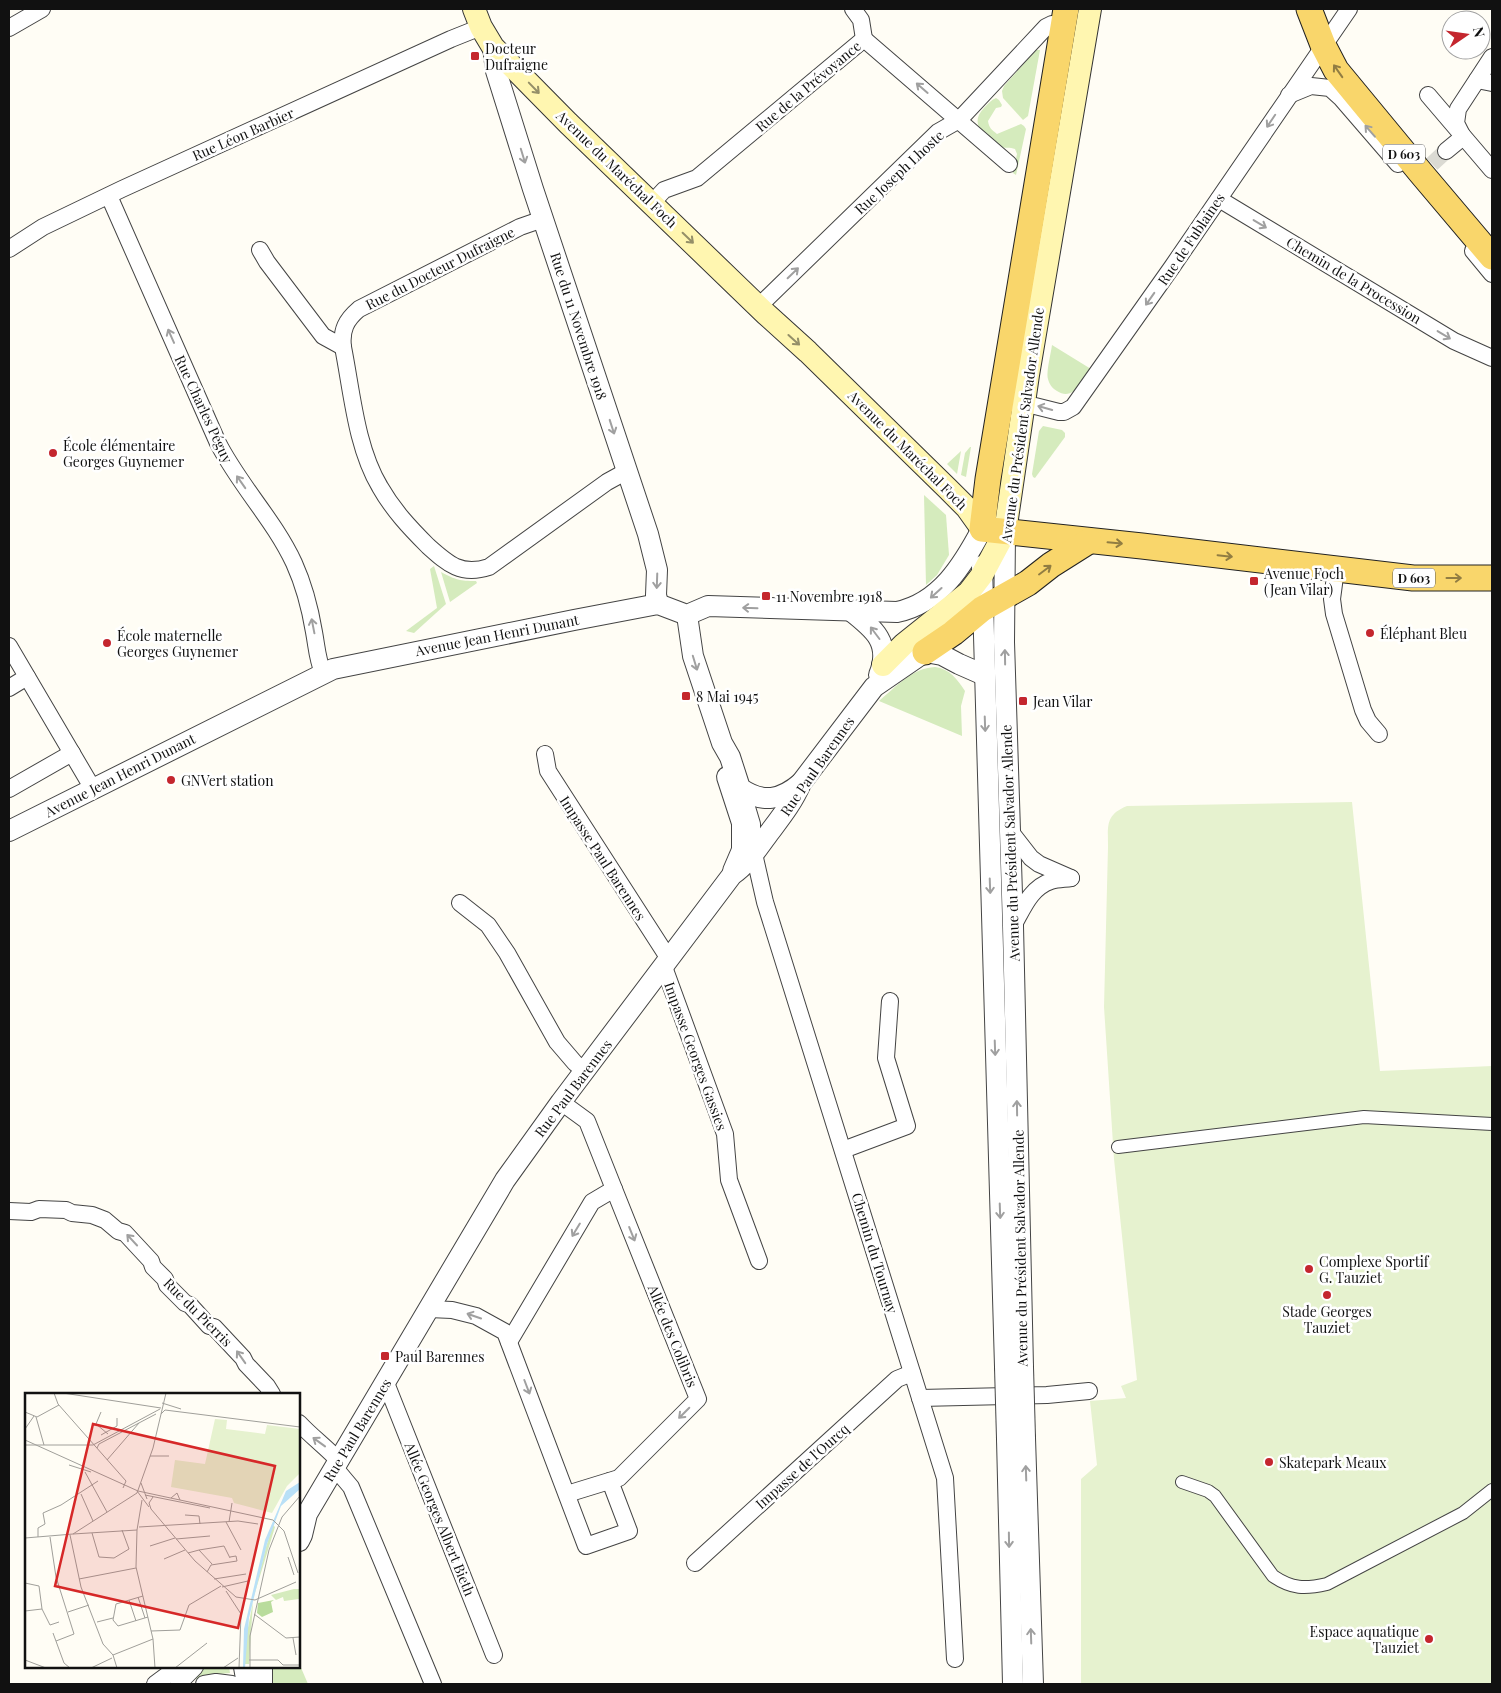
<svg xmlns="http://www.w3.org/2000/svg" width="1501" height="1693" font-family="'Playfair Display',serif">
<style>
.green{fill:#d5ebbd}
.pitch{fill:#e6f2cf}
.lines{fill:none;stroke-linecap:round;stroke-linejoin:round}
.minor-tunnel{stroke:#dbdad3;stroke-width:16;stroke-dasharray:16 8;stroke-linecap:butt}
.pedestrian-casing{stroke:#444;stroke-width:14}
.minor-casing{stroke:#444;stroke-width:18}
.tertiary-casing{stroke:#444;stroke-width:22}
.secondary-casing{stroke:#333;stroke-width:24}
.primary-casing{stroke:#222;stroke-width:27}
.pedestrian{stroke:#fff;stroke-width:12}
.minor{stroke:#fff;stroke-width:16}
.tertiary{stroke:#fff;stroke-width:20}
.secondary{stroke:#fff6b0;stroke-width:22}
.primary{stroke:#f9d66b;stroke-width:25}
.tertiary-bridge-casing{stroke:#444;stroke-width:22;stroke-linecap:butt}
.tertiary-bridge{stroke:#fff;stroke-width:20}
.oneway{stroke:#917d42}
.oneway2{stroke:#948f68}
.oneway3{stroke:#a0a0a0}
.poi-dot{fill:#c4262e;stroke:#fff;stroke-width:2}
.labels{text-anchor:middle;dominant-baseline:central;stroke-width:5;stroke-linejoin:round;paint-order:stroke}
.shield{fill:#fff;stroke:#585858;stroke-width:1}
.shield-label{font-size:12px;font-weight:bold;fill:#111}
.poi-label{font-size:14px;fill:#111;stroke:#fff;text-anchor:start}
.street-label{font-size:14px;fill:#111;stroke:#fff}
.inset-road{fill:none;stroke:#a09f9a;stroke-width:1}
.view{fill:#d62828;fill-opacity:0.15;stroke:#d62828;stroke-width:2.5}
.inset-edge{fill:none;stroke:#111;stroke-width:2.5}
</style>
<rect width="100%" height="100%" fill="#fffdf5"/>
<g class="green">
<polygon points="1036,50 1040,50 1028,116 1023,120 1003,98 1002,91 1004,86"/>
<path d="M996,98L999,100L1002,105L1001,107L996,108L988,121C989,128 992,130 997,134L1021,124L1024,126L1026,129L1016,175L1013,173L1017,154L1015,149C1010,147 1005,149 1000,146C985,138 968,124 984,108C988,104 991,100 996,98Z"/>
<path d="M1052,345L1091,369C1084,380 1073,402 1057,391C1053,389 1049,384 1048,379C1046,372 1051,353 1052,345Z"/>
<polygon points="1043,426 1062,430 1065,433 1065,437 1035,478 1033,477 1032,474 1039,431"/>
<polygon points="970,447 971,447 966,477 961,475 965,453"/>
<polygon points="961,451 957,474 947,464"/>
<polygon points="924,495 946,515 949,555 937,575 926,585"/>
<polygon points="434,566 446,604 414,633 406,631 437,608 430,569"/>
<path d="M441,572C456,580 460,581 476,581L477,583L450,602Z"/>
<path d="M935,667C950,669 957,679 965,691L961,706L962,736L879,701C896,687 912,668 935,667Z"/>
<polygon points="299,1663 308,1684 273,1684 272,1667 299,1667"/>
<polygon points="206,1667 229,1667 230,1673 211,1675 191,1680"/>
</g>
<path class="pitch" d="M1352,802L1380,1071L1492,1066V1684H1081V1479L1097,1465L1090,1401L1126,1398L1121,1386L1137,1380L1114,1159L1104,1007L1108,847C1108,826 1105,815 1127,806Z"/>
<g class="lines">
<polyline class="minor-tunnel" points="1432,164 1446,151"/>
<g class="pedestrian-casing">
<g id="pedestrian">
<polyline points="1118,1147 1364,1117 1492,1124"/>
<path d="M1182,1482L1208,1491L1215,1496L1273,1576C1292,1589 1305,1589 1327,1584L1463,1513L1492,1490"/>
</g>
</g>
<g class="minor-casing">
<g id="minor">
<polyline points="853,9 861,20 864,39"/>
<polyline points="9,28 42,9"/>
<polyline points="864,39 1009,164"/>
<polyline points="1477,80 1492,83"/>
<polyline points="1289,95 1311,86 1330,88 1341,98 1398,164"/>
<polyline points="1428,95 1492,170"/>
<polyline points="1446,151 1463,137 1456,123 1458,109 1492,57"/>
<path d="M109,196L218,443C240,486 274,520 294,563C304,585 310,608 314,632C317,648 317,658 323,673"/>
<polyline points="1219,199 1454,341 1492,358"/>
<polyline points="652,203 664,190 697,178 864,39"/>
<path d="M543,219L520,227L359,309C346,320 341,330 343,347C352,392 356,447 380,487C393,510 410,528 428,546C448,564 461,576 489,567L607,482L627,471"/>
<polyline points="9,249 43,227 122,189 451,39 481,27"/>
<polyline points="260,250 267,262 323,336 343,347"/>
<polyline points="1473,251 1492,274"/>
<polyline points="758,307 938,132 959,120 1046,27 1052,24 1062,27"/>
<polyline points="1015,401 1059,412 1064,412 1073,407 1172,267 1349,9"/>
<polyline points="1336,569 1332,599 1334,614 1363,710 1368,721 1379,734"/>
<polyline points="9,646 93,789"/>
<polyline points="9,688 27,677"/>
<polyline points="545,754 548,771 669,959"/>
<polyline points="9,789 72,753"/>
<polyline points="746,804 752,824 752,845 765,902 945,1478 955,1659"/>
<polyline points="1010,831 1031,858 1039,864 1071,878"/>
<polyline points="460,903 488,925 507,953 557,1042 575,1063 585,1071"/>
<path d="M1013,926C1023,909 1030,888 1051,881C1057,879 1065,879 1071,878"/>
<polyline points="664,967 725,1134 729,1180 759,1261"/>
<polyline points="843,1150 907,1126 886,1058 890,1001"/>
<polyline points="9,1211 31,1212 39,1209 66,1210 72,1213 92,1215 105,1220 118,1231 125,1233 151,1261 153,1267 165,1279 167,1285 185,1303 190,1305 209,1326 214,1327 243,1358 246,1364 267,1386 272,1394"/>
<polyline points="429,1309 452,1310 476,1316 505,1332 586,1546 629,1531 610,1481"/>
<polyline points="509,1342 592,1202 614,1189 587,1121 561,1102"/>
<polyline points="386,1383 494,1655"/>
<polyline points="920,1398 1047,1395 1089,1391"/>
<path d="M299,1423C312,1437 326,1447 339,1461"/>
<polyline points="335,1468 351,1487 433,1684"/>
<polyline points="567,1494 619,1478 698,1399 614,1189"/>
<polyline points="695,1563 897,1379 912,1373"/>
<polyline points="155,1684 178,1667"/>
<polyline points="178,1684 195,1667"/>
<polyline points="204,1684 216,1682 232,1684"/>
</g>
</g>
<g class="tertiary-casing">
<g id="tertiary">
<polyline points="493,47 496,71 533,189 648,534 657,570 656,595 658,604"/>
<polyline points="1005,532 1004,642 1013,926 1023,1367"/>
<polyline points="982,566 1005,1367"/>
<path d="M851,611C874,629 892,643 879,675"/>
<path d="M687,615L693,656L722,743L730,757L740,788C763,804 781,800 801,783"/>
<polyline points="727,777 742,823 742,850 733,871"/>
<path d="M9,831L333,669L574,620L658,604L687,615L708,606L897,612C940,603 963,565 982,529"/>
<polyline points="1025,1438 1033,1684"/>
<polyline points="1007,1439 1013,1684"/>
<path d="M299,1541L302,1535L307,1514L505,1180L561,1102L732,875C748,864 757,849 769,833C781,817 793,802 801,783L874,687L925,652L942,655L959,664L984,675"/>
<polyline points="244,1667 247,1684"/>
<polyline points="262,1684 262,1667"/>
</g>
</g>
<g class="secondary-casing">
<g id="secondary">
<polyline points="474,9 481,27 493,47 568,123 766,314 808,352 948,489 967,508 982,529"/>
<polyline points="883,665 904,644 969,592 982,575 1005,532 1028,375 1090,9"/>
</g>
</g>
<g class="primary-casing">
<g id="primary">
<polyline points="1066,9 988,479 982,529 1142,546 1413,578 1492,578"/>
<polyline points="1309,9 1323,45 1336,70 1421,173 1492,257"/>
<polyline points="925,652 953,633 982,609 1028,583 1051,565 1089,541"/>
</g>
</g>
<use href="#pedestrian" class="pedestrian"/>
<use href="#minor" class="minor"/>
<use href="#tertiary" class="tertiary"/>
<use href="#secondary" class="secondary"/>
<use href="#primary" class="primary"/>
<g class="tertiary-bridge-casing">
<g id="tertiary-bridge">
<polyline points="1005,1367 1007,1439"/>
<polyline points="1023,1367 1025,1438"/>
</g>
</g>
<use href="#tertiary-bridge" class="tertiary-bridge"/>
</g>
<defs><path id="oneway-shaft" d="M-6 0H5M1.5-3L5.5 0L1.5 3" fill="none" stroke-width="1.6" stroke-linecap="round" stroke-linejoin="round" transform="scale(1.25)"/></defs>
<g class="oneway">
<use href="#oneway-shaft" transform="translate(1338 71) rotate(-125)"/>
<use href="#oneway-shaft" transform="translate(1115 543) rotate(5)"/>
<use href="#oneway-shaft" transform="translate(1225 556) rotate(6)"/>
<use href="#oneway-shaft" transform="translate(1045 570) rotate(-37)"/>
<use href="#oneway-shaft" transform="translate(1454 578)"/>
</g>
<g class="oneway2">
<use href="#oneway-shaft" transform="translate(534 88) rotate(46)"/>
<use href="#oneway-shaft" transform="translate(688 238) rotate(44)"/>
<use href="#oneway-shaft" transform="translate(794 340) rotate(42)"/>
</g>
<g class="oneway3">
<use href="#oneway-shaft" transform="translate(922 88) rotate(-139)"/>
<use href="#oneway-shaft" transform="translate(1271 121) rotate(124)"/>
<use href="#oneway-shaft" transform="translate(1370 131) rotate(-131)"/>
<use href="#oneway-shaft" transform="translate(523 156) rotate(73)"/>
<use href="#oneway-shaft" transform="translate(1260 224) rotate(31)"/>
<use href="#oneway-shaft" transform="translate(793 273) rotate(-44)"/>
<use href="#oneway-shaft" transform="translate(1150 299) rotate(125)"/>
<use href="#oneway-shaft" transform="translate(1444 335) rotate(31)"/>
<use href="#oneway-shaft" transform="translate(171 336) rotate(-114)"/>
<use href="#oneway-shaft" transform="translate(1045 408) rotate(-164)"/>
<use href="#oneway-shaft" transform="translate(612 427) rotate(72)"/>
<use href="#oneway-shaft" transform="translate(241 482) rotate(-125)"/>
<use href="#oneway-shaft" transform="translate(657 581) rotate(92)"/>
<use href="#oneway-shaft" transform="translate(936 593) rotate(138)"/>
<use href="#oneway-shaft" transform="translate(750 608) rotate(-178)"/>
<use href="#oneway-shaft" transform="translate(313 626) rotate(-101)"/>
<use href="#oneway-shaft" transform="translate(875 633) rotate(-127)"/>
<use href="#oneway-shaft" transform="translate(1005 657) rotate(-91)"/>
<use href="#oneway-shaft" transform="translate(695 663) rotate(73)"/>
<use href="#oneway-shaft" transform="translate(985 724) rotate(88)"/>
<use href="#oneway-shaft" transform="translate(990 886) rotate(88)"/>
<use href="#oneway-shaft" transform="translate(995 1048) rotate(88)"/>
<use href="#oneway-shaft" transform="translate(1017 1108) rotate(-91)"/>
<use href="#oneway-shaft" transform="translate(1000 1211) rotate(88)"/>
<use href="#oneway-shaft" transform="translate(576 1230) rotate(121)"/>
<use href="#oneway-shaft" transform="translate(632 1234) rotate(68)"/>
<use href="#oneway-shaft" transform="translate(132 1240) rotate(-133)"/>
<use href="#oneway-shaft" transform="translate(474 1316) rotate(-161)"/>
<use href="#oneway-shaft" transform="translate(241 1357) rotate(-125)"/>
<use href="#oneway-shaft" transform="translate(527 1387) rotate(69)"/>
<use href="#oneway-shaft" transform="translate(684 1413) rotate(135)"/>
<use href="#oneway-shaft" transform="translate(319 1442) rotate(-144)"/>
<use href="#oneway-shaft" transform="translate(1026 1473) rotate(-92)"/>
<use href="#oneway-shaft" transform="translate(1009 1540) rotate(89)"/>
<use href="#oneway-shaft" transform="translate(1031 1636) rotate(-92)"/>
</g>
<g class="poi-dot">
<rect x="470" y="51" width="10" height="10" rx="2.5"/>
<circle cx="53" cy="453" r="5"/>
<rect x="1249" y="576" width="10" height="10" rx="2.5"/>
<rect x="761" y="591" width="10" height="10" rx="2.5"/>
<circle cx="1370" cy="633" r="5"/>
<circle cx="107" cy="643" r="5"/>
<rect x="681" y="691" width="10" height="10" rx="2.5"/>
<rect x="1018" y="696" width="10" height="10" rx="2.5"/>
<circle cx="171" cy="780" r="5"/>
<circle cx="1309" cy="1269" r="5"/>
<circle cx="1327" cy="1295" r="5"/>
<rect x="380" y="1351" width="10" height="10" rx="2.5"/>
<circle cx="1269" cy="1462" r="5"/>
<circle cx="1429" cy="1639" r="5"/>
</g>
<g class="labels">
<g class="shield">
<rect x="1383" y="144.5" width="42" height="19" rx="4"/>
<rect x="1393" y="568.5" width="42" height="19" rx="4"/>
</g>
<g class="shield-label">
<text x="1404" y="154">D 603</text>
<text x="1414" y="578">D 603</text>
</g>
<g class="poi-label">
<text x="485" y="48">Docteur<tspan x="485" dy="16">Dufraigne</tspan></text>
<text x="63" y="445">École élémentaire<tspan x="63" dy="16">Georges Guynemer</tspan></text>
<text x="1264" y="573">Avenue Foch<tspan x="1264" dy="16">(Jean Vilar)</tspan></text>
<text x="776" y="596">11 Novembre 1918</text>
<text x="1380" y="633">Éléphant Bleu</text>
<text x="117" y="635">École maternelle<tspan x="117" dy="16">Georges Guynemer</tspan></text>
<text x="696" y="696">8 Mai 1945</text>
<text x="1033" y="701">Jean Vilar</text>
<text x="181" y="780">GNVert station</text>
<text x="1319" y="1261">Complexe Sportif<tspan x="1319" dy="16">G. Tauziet</tspan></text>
<text x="1327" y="1311" text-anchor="middle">Stade Georges<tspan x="1327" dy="16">Tauziet</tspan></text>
<text x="395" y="1356">Paul Barennes</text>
<text x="1279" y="1462">Skatepark Meaux</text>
<text x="1419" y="1631" text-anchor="end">Espace aquatique<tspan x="1419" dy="16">Tauziet</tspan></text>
</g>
<g class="street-label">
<text transform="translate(808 86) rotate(-40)">Rue de la Prévoyance</text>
<text transform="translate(243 134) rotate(-24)">Rue Léon Barbier</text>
<text transform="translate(617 169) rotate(44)">Avenue du Maréchal Foch</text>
<text transform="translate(899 172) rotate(-43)">Rue Joseph Lhoste</text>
<text transform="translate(1191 239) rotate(-56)">Rue de Fublaines</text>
<text transform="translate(440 268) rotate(-27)">Rue du Docteur Dufraigne</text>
<text transform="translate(1354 280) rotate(31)">Chemin de la Procession</text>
<text transform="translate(579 326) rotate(72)">Rue du 11 Novembre 1918</text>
<text transform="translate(204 409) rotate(65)">Rue Charles Péguy</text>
<text transform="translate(1022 425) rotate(-82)">Avenue du Président Salvador Allende</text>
<text transform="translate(908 450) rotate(45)">Avenue du Maréchal Foch</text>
<text transform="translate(497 635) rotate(-11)">Avenue Jean Henri Dunant</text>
<text transform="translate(817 766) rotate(-55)">Rue Paul Barennes</text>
<text transform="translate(120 775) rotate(-27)">Avenue Jean Henri Dunant</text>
<text transform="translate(1010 843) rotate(-92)">Avenue du Président Salvador Allende</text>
<text transform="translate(603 858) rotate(57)">Impasse Paul Barennes</text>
<text transform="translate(696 1056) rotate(70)">Impasse Georges Gassies</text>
<text transform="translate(573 1088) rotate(-53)">Rue Paul Barennes</text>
<text transform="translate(1020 1248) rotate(-91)">Avenue du Président Salvador Allende</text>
<text transform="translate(875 1253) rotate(73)">Chemin du Tournay</text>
<text transform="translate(198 1312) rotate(45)">Rue du Pierris</text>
<text transform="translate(673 1336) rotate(68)">Allée des Colibris</text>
<text transform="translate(357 1430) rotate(-59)">Rue Paul Barennes</text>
<text transform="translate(802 1466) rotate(-42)">Impasse de l'Ourcq</text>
<text transform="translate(440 1519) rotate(68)">Allée Georges Albert Bieth</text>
</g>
</g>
<g transform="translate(25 1393)">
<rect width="275" height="275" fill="#fffdf5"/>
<path d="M248,132L250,134L228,206L241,154ZM269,196H275V209L274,206L259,208L258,204L251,207L246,202ZM228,209L224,271H220V250Z" fill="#d5ebbd"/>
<path d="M249,207L246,209L248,219L237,224L232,220L233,210Z" fill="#b9dc9c"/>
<path d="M190,26L202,27L201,36L240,41L242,32L275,36V80L262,93L247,120L209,110L207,105L146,94L150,67L180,71Z" fill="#e6f2cf"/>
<path d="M275,89V96L256,113L242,151L224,225L220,275H218L219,236L240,147L261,98Z" fill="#b9e0f7"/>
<path class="inset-road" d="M29,0L33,11L101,88L98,95M38,0L136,15M137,10L156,16M0,19L12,24L34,12M76,19L71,31L83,41M136,21L140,17L275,34M11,24L19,52M0,36L9,23M76,42L92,33V25M0,47L113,98M0,52H68L135,16M72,55L74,51L131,21M125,63H144M82,67L114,30M44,72L66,79M60,79L82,119M116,90L122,106M112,98L124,114M113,98L248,127L259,138L273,180M56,101L68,128M120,102L185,115M128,104L124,110L126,116L170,168L211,204L230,207L271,189M146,105L152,100L155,107M117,107L112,137L111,174L128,246L130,275M160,122L174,123L175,131M201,129L216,157M204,129L207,110M114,134L213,128L233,131M67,140L74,164L89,165L104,156L97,137M48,141L112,137M45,142L56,194L78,251L88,262L92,275M13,144V135L20,131L18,120L36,112L73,88M25,144L31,184L49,241L31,248M0,145L48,141L112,100L128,55L141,0M151,146L185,143M125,153L150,145M174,157L199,153L205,165M163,160L174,157L187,171M263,164L269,182M139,166L160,157M182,179L186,172L212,168L211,163L205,164M54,186L111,175M189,186L221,181M0,190L14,193L17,216L25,232L34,229M197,194L223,188M201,198L216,221L214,275M118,203L91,211L88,227L93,233L123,224M113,204L120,225M104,207L111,228M0,218L17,216M43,219L64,212M229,221L261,245L275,244M72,229L88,225M126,238L155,237L164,212L196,193M28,240L39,270L45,275M268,245L271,262M88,262L128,246M0,267L21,275M224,267H253L258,272H275M66,275L87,265M150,275L182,250M198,275L213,265M225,275V243L244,157L257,124L275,103"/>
<path class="view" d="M68,31L250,73L213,235L30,193Z"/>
<rect width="275" height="275" class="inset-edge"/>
</g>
<rect width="1501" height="1693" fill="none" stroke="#111111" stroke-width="20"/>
<g transform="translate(1466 35) rotate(77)"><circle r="24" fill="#ffffff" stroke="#a0a0a0"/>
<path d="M0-4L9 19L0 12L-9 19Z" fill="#c4262e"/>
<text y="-8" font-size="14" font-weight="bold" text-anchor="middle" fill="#111111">N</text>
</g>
</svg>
